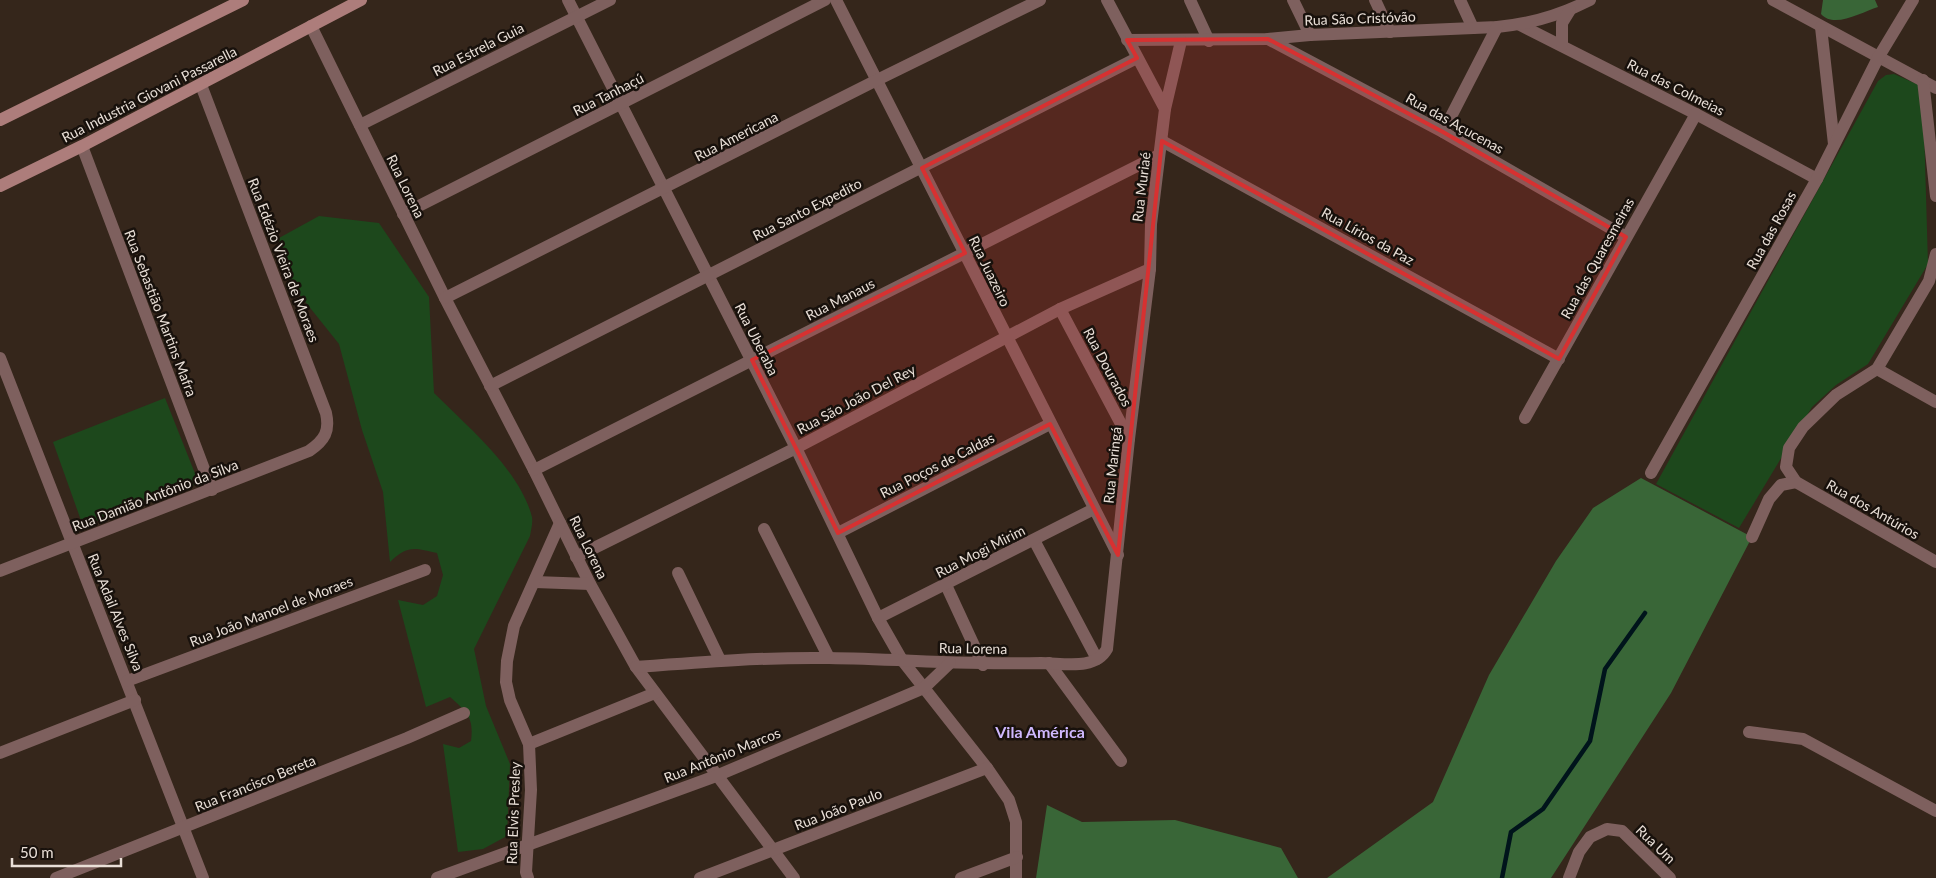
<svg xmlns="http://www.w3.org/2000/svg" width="1936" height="878" font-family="Lato,sans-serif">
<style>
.green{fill:#1d481c}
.forest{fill:#396637}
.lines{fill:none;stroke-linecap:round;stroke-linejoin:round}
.stream{stroke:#00141b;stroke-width:4.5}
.street{stroke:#7e605e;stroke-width:12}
.secondary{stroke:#ad7d7b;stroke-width:12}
.marked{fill:#d73131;fill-opacity:0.2;stroke:#d73131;stroke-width:4;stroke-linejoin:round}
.labels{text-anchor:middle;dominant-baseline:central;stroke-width:5;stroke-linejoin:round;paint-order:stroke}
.street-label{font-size:14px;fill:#e9dfd7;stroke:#18110c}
.quarter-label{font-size:16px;font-weight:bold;fill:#cfb8fe;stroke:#18110c}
</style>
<rect width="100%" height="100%" fill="#35261b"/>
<g class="green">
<polygon points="1894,74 1919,85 1923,93 1928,264 1868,364 1836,385 1812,407 1739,528 1656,484 1878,81 1886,75"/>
<path d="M319,216L379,223L429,297L434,393C468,427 520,470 532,517C533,523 531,530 530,536L474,649L486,706L510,764L507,836L483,849L458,852L443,744L459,748L471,741C474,717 467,712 450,697L426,707L398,600L423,605L437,596L443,575L437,553C414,548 408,545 390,562L383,492L362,430L339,344L291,284L282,262L279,238Z"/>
<polygon points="165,398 196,476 195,484 191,488 83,526 53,442"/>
</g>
<g class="forest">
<path d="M1823,0H1875L1878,7C1862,12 1834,29 1821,14Z"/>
<polygon points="1641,478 1752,537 1671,693 1551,878 1327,878 1433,802 1489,675 1556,561 1593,508"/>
<polygon points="1047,805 1082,822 1175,820 1281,848 1298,878 1036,878"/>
</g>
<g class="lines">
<polyline class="stream" points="1502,878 1511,832 1543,809 1590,741 1605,669 1645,613"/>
<g class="street">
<polyline points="568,0 796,448 878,618 902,660 987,768 1009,800 1016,822 1016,878"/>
<polyline points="836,0 1118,555"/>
<polyline points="1190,0 1209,41"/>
<polyline points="1293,0 1310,35"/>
<polyline points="1375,0 1390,32"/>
<polyline points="1460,0 1473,28"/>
<polyline points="1773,0 1936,88"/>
<polyline points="1520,25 1696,114 1817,179"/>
<polyline points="311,26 445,298 534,470 590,584 636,667 794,878"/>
<polyline points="1821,27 1834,144"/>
<polyline points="1268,39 1443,132 1626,237"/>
<path d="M1127,40L1268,39L1310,35L1497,27C1530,24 1561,15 1590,0"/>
<polyline points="1562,45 1562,23 1570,10"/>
<polyline points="1923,80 1936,196"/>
<polyline points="1165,109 1181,41"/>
<polyline points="360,125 610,0"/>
<polyline points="1443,132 1497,27"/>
<polyline points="1162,141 1559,359"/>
<polyline points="82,146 212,490"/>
<polyline points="403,214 825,0"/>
<polyline points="1936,254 1929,281 1877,369 1836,395 1803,427 1789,448 1786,467 1796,482 1936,562"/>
<polyline points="445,298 877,80 1040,0"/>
<polyline points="1060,309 1129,439"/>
<polyline points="0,358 203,878"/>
<polyline points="1877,369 1936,402"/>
<polyline points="490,386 1137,58"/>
<polyline points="1525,418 1696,114"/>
<polyline points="534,470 1159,155"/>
<polyline points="1651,473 1817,179 1878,58 1913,0"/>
<polyline points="764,529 829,658"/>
<polyline points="838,533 1050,424"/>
<polyline points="1752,537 1769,499 1781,485 1796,482"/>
<polyline points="1034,540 1097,659"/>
<polyline points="576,557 796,448 1060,309 1150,269"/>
<path d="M0,571L309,451C325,440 330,431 326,413L201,85"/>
<polyline points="678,573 720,660"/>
<polyline points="535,582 590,584"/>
<polyline points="946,585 983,665"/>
<polyline points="878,618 1094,509"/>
<polyline points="1049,663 1121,761"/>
<path d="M636,667C701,662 765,657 829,658C900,659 970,665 1041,663C1063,663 1095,671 1107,649L1129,439L1150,269L1151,224L1165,109L1107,0"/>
<polyline points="127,681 425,570"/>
<polyline points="1749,732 1803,739 1936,811"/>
<polyline points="529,744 655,693"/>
<polyline points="0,753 135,700"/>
<polyline points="56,878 407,738 464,713"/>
<polyline points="437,878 716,776 924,688 950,663"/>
<polyline points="528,878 526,872 531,790 529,744 510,700 506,682 507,661 514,626 560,523"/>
<polyline points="700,878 987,768"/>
<polyline points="961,878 1017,857"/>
<polyline points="1569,878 1579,852 1590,837 1607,829 1622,831 1670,878"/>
</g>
<g class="secondary">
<polyline points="0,120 243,0"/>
<polyline points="0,186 82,146 361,0"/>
</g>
</g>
<path class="marked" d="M1268,39L1443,132L1626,237L1559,359L1162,141L1118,555L1050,424L838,533L752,360L965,253L922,168L1137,58L1127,40Z"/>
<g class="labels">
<g class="street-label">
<text transform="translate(1360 18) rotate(-2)">Rua São Cristóvão</text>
<text transform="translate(478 49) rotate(-27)">Rua Estrela Guia</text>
<text transform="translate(1676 87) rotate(27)">Rua das Colmeias</text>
<text transform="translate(149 94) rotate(-27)">Rua Industria Giovani Passarella</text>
<text transform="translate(608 94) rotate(-27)">Rua Tanhaçú</text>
<text transform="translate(1455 123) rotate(29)">Rua das Açucenas</text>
<text transform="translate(736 136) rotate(-27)">Rua Americana</text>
<text transform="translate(406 186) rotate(64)">Rua Lorena</text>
<text transform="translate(1141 187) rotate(-83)">Rua Muriaé</text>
<text transform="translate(807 209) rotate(-27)">Rua Santo Expedito</text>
<text transform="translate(1771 230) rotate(-61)">Rua das Rosas</text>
<text transform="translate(1368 236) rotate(29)">Rua Lírios da Paz</text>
<text transform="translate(1597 258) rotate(-61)">Rua das Quaresmeiras</text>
<text transform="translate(284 260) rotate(69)">Rua Edézio Vieira de Moraes</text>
<text transform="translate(990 271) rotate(64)">Rua Juazeiro</text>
<text transform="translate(840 299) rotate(-27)">Rua Manaus</text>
<text transform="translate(161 313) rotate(69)">Rua Sebastião Martins Mafra</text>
<text transform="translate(757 339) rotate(63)">Rua Uberaba</text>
<text transform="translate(1108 367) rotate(62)">Rua Dourados</text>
<text transform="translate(856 399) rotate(-28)">Rua São João Del Rey</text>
<text transform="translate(937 465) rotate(-27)">Rua Poços de Caldas</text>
<text transform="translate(1112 465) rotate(-84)">Rua Maringá</text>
<text transform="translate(155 495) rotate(-21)">Rua Damião Antônio da Silva</text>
<text transform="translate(1873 509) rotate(30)">Rua dos Antúrios</text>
<text transform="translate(589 547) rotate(64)">Rua Lorena</text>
<text transform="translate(980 551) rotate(-27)">Rua Mogi Mirim</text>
<text transform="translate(271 611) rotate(-21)">Rua João Manoel de Moraes</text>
<text transform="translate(116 612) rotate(68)">Rua Adail Alves Silva</text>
<text transform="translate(973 648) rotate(1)">Rua Lorena</text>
<text transform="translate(722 755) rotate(-22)">Rua Antônio Marcos</text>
<text transform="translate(255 783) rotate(-22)">Rua Francisco Bereta</text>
<text transform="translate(838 809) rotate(-21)">Rua João Paulo</text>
<text transform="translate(513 813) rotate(-88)">Rua Elvis Presley</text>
<text transform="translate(1656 844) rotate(44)">Rua Um</text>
</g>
<g class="quarter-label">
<text x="1040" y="731">Vila América</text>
</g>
</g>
<path d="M12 858v8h109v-8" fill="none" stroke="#e9dfd7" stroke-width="2.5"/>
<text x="20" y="858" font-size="15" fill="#e9dfd7" stroke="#18110c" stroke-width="4" paint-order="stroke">50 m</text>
</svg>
